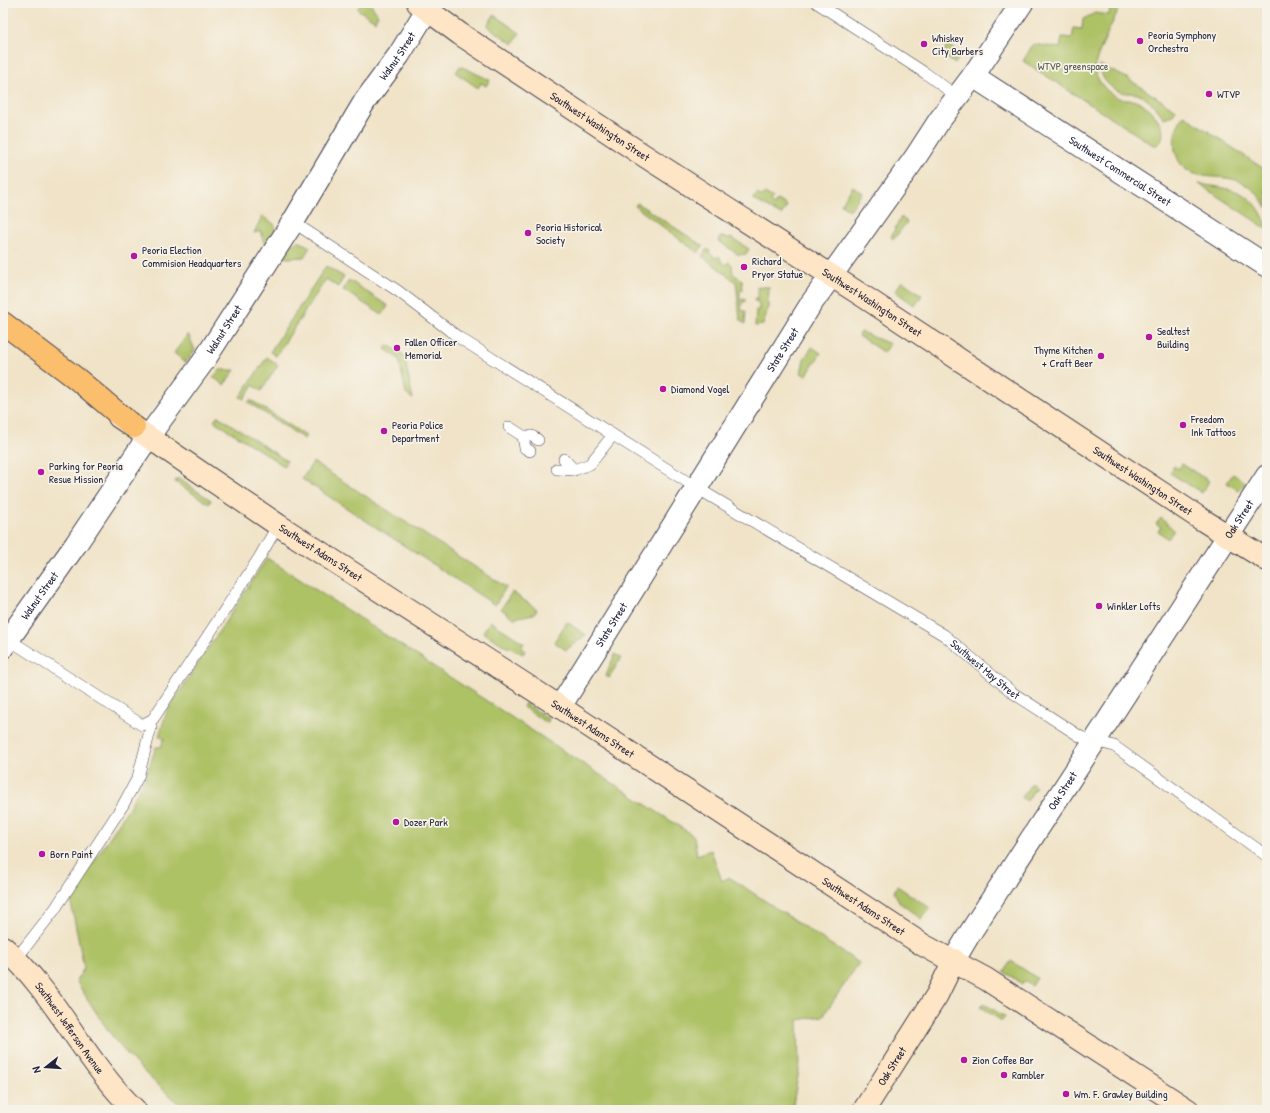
<svg xmlns="http://www.w3.org/2000/svg" width="1270" height="1113" font-family="'Patrick Hand',sans-serif">
<style>
.green{fill:#adc165;stroke:#687250}
.lines{fill:none;stroke-linecap:round;stroke-linejoin:round}
.lane-casing{stroke:#413f50;stroke-width:12}
.street-casing{stroke:#413f50;stroke-width:24}
.secondary-casing{stroke:#413f50;stroke-width:24}
.primary-casing{stroke:#413f50;stroke-width:24}
.lane{stroke:#fff;stroke-width:11}
.street{stroke:#fff;stroke-width:22}
.secondary{stroke:#fde5c5;stroke-width:22}
.primary{stroke:#fabe6d;stroke-width:22}
.poi-dot{fill:#b5179e;stroke:#f7f3e8;stroke-width:1.5}
.labels{text-anchor:middle;dominant-baseline:central;stroke-width:3.5;stroke-linejoin:round;paint-order:stroke}
.poi-label{font-size:11px;fill:#22223b;stroke:#f7f3e8;text-anchor:start}
.street-label{font-size:11px;fill:#22223b;stroke:#f7f3e8}
.park-label{font-size:11px;fill:#4c5248;stroke:#f7f3e8}
</style>
<rect width="100%" height="100%" fill="#f7f3e8"/>
<filter id="ink" filterUnits="userSpaceOnUse"><feTurbulence type="fractalNoise" baseFrequency=".025" numOctaves="2"/><feDisplacementMap in="SourceGraphic" scale="8" xChannelSelector="R" yChannelSelector="G"/><feConvolveMatrix kernelMatrix="1 2 1 2 8 2 1 2 1" color-interpolation-filters="sRGB"/></filter>
<filter id="wash" filterUnits="userSpaceOnUse"><feTurbulence type="fractalNoise" baseFrequency=".012" numOctaves="4" result="noise"/><feDisplacementMap in="SourceGraphic" scale="16" xChannelSelector="R" yChannelSelector="G"/><feGaussianBlur stdDeviation="0.9" result="paint"/><feColorMatrix in="noise" values="0 0 0 0 0 0 0 0 0 0 0 0 0 0 0 0 0 1.4 0 .05"/><feComposite in="paint" operator="in"/></filter>
<g filter="url(#wash)">
<rect width="100%" height="100%" fill="#f0e3c7"/>
<g class="green">
<polygon points="362,3 370,3 378,15 375,21 357,9"/>
<path d="M1110,8L1118,10C1113,23 1094,58 1095,70C1097,82 1109,95 1121,99C1127,101 1136,99 1142,103C1153,111 1173,133 1157,145H1153L1023,61L1033,44L1060,48L1062,37L1072,38L1074,28L1082,29L1083,19L1095,13L1109,15Z"/>
<polygon points="494,15 520,33 513,44 487,26"/>
<polygon points="948,45 961,54 955,64 942,54"/>
<path d="M1100,65L1127,78L1176,110L1173,115L1164,118C1157,109 1150,100 1140,95C1134,92 1127,94 1121,92C1109,88 1100,78 1100,65Z"/>
<polygon points="460,66 490,80 486,86 481,83 478,88 456,73"/>
<path d="M1184,115L1267,171V208C1261,198 1253,187 1241,182C1218,171 1183,187 1175,150C1173,137 1176,126 1184,115Z"/>
<path d="M1199,184C1223,188 1247,188 1260,211C1263,216 1267,223 1267,229Z"/>
<polygon points="853,186 862,193 850,210 841,204"/>
<polygon points="765,193 773,198 770,202 774,205 777,200 787,206 781,215 753,200 757,194 762,197"/>
<polygon points="637,203 703,246 698,253 635,206"/>
<polygon points="262,216 274,224 276,229 267,244 264,243 261,231 254,233"/>
<polygon points="901,217 907,222 894,239 891,237"/>
<polygon points="720,237 732,238 749,249 746,254 739,255 718,241"/>
<polygon points="299,241 310,247 304,257 287,258 284,257 283,254 290,245"/>
<polygon points="707,249 710,251 709,253 716,258 718,256 721,258 720,260 726,265 728,262 732,265 733,274 742,280 743,290 740,290 740,300 745,299 745,302 741,303 742,311 746,311 745,324 740,320 736,282 702,256"/>
<polygon points="326,266 344,277 338,287 326,279 276,356 270,352"/>
<polygon points="349,280 388,306 382,315 343,290"/>
<polygon points="902,281 922,295 915,306 895,291"/>
<polygon points="757,287 769,287 768,308 763,325 755,326 756,310 759,310 758,301 755,302 755,298 758,297"/>
<polygon points="861,332 890,344 884,353 859,336"/>
<polygon points="188,334 195,350 186,363 174,353"/>
<polygon points="388,345 404,355 413,399 406,394 399,359 385,349"/>
<polygon points="812,347 821,353 806,376 801,373 804,359"/>
<polygon points="267,357 278,365 261,391 253,385 244,399 240,397"/>
<polygon points="220,370 235,370 224,385 213,377"/>
<polygon points="250,400 254,402 306,436 304,439 248,402"/>
<polygon points="218,416 287,461 284,466 214,421"/>
<polygon points="313,462 506,587 495,605 302,479"/>
<polygon points="1182,464 1209,481 1202,493 1170,473 1174,466 1178,469"/>
<polygon points="1233,474 1245,482 1245,485 1239,491 1227,483"/>
<polygon points="177,478 211,500 209,504 175,482"/>
<polygon points="1161,518 1174,530 1168,539 1158,531 1161,527 1156,524"/>
<path d="M267,558L694,836L697,855L711,850L722,881L729,877L859,963L823,1016L798,1020L799,1070L792,1110H187C161,1089 136,1066 115,1040C101,1021 89,1001 76,981L84,968L70,898L128,809L145,778L156,747H161L164,738L159,736L167,711Z"/>
<polygon points="512,592 537,609 534,614 514,618 501,609"/>
<polygon points="490,621 524,643 521,648 525,651 523,654 505,646 483,632"/>
<polygon points="567,622 586,635 566,650 554,642"/>
<polygon points="615,654 621,658 609,678 606,676"/>
<polygon points="525,703 549,719 547,723 523,707"/>
<polygon points="1031,783 1036,787 1027,801 1022,798"/>
<polygon points="897,886 930,908 921,919 900,903 894,892"/>
<polygon points="1011,961 1037,978 1032,986 1024,981 1023,984 1004,972"/>
<polygon points="983,1003 1005,1017 1002,1021 980,1007"/>
</g>
</g>
<g filter="url(#ink)">
<g class="lines">
<g class="lane-casing">
<g id="lane">
<polyline points="817,3 925,73 958,97"/>
<path id="s1" d="M293,222L398,291L458,337L697,488L944,635L1013,693L1081,737L1114,746L1267,856"/>
<polyline points="509,427 523,436 532,436 538,440"/>
<polyline points="523,436 525,448 530,451"/>
<polyline points="564,459 574,470 590,464 613,435"/>
<polyline points="557,469 574,470"/>
<polyline points="8,639 142,725 153,719 259,558 278,525"/>
<polyline points="16,959 55,909 123,805 138,777 151,727 147,723"/>
</g>
</g>
<g class="street-casing">
<g id="street">
<path id="s2" d="M973,76L1267,266"/>
<path id="s3" d="M3,647L76,544L148,437L203,362L293,222L365,101L399,55L431,3"/>
<path id="s4" d="M560,707L811,304L915,158L939,121L973,76L1022,3"/>
<path id="s5" d="M954,960L970,933L1267,476"/>
</g>
</g>
<g class="secondary-casing">
<g id="secondary">
<path id="s6" d="M418,3L460,34L637,151L863,296L1201,519L1267,560"/>
<path id="s7" d="M119,417L278,525L560,707L923,945L986,979L1188,1110"/>
<path id="s8" d="M3,947C56,993 84,1062 135,1110"/>
<path id="s9" d="M864,1110L937,995L954,960"/>
</g>
</g>
<g class="primary-casing">
<polyline id="primary" points="3,323 77,379 134,427"/>
</g>
<use href="#lane" class="lane"/>
<use href="#street" class="street"/>
<use href="#secondary" class="secondary"/>
<use href="#primary" class="primary"/>
</g>
</g>
<g class="poi-dot">
<circle cx="1140" cy="41" r="4"/>
<circle cx="924" cy="44" r="4"/>
<circle cx="1209" cy="94" r="4"/>
<circle cx="528" cy="233" r="4"/>
<circle cx="134" cy="256" r="4"/>
<circle cx="744" cy="267" r="4"/>
<circle cx="1149" cy="337" r="4"/>
<circle cx="397" cy="348" r="4"/>
<circle cx="1101" cy="356" r="4"/>
<circle cx="663" cy="389" r="4"/>
<circle cx="1183" cy="425" r="4"/>
<circle cx="384" cy="431" r="4"/>
<circle cx="41" cy="472" r="4"/>
<circle cx="1099" cy="606" r="4"/>
<circle cx="396" cy="822" r="4"/>
<circle cx="42" cy="854" r="4"/>
<circle cx="964" cy="1060" r="4"/>
<circle cx="1004" cy="1075" r="4"/>
<circle cx="1066" cy="1094" r="4"/>
</g>
<g class="labels">
<g class="poi-label">
<text x="1148" y="35">Peoria Symphony<tspan x="1148" dy="13">Orchestra</tspan></text>
<text x="932" y="38">Whiskey<tspan x="932" dy="13">City Barbers</tspan></text>
<text x="1217" y="94">WTVP</text>
<text x="536" y="227">Peoria Historical<tspan x="536" dy="13">Society</tspan></text>
<text x="142" y="250">Peoria Election<tspan x="142" dy="13">Commision Headquarters</tspan></text>
<text x="752" y="261">Richard<tspan x="752" dy="13">Pryor Statue</tspan></text>
<text x="1157" y="331">Sealtest<tspan x="1157" dy="13">Building</tspan></text>
<text x="405" y="342">Fallen Officer<tspan x="405" dy="13">Memorial</tspan></text>
<text x="1093" y="350" text-anchor="end">Thyme Kitchen<tspan x="1093" dy="13">+ Craft Beer</tspan></text>
<text x="671" y="389">Diamond Vogel</text>
<text x="1191" y="419">Freedom<tspan x="1191" dy="13">Ink Tattoos</tspan></text>
<text x="392" y="425">Peoria Police<tspan x="392" dy="13">Department</tspan></text>
<text x="49" y="466">Parking for Peoria<tspan x="49" dy="13">Resue Mission</tspan></text>
<text x="1107" y="606">Winkler Lofts</text>
<text x="404" y="822">Dozer Park</text>
<text x="50" y="854">Born Paint</text>
<text x="972" y="1060">Zion Coffee Bar</text>
<text x="1012" y="1075">Rambler</text>
<text x="1074" y="1094">Wm. F. Grawley Building</text>
</g>
<g class="street-label">
<text stroke="none"><textPath href="#s3" startOffset="711">Walnut Street</textPath></text>
<text stroke="none"><textPath href="#s6" startOffset="220">Southwest Washington Street</textPath></text>
<text stroke="none"><textPath href="#s2" startOffset="175">Southwest Commercial Street</textPath></text>
<text stroke="none"><textPath href="#s6" startOffset="544">Southwest Washington Street</textPath></text>
<text stroke="none"><textPath href="#s3" startOffset="387">Walnut Street</textPath></text>
<text stroke="none"><textPath href="#s4" startOffset="421">State Street</textPath></text>
<text stroke="none"><textPath href="#s6" startOffset="868">Southwest Washington Street</textPath></text>
<text stroke="none"><textPath href="#s5" startOffset="525">Oak Street</textPath></text>
<text stroke="none"><textPath href="#s7" startOffset="243">Southwest Adams Street</textPath></text>
<text stroke="none"><textPath href="#s3" startOffset="63">Walnut Street</textPath></text>
<text stroke="none"><textPath href="#s4" startOffset="97">State Street</textPath></text>
<text stroke="none"><textPath href="#s1" startOffset="825">Southwest May Street</textPath></text>
<text stroke="none"><textPath href="#s7" startOffset="567">Southwest Adams Street</textPath></text>
<text stroke="none"><textPath href="#s5" startOffset="201">Oak Street</textPath></text>
<text stroke="none"><textPath href="#s7" startOffset="891">Southwest Adams Street</textPath></text>
<text stroke="none"><textPath href="#s8" startOffset="105">Southwest Jefferson Avenue</textPath></text>
<text stroke="none"><textPath href="#s9" startOffset="52">Oak Street</textPath></text>
</g>
<g class="park-label">
<text x="1073" y="66">WTVP greenspace</text>
</g>
</g>
<rect width="1270" height="1113" fill="none" stroke="#f7f3e8" stroke-width="16"/>
<g transform="translate(46 1067) rotate(253)" stroke="#f7f3e8" stroke-width="3" paint-order="stroke">
<path d="M0-3L7 15L0 10L-7 15Z" fill="#22223b"/>
<text y="-6" font-size="11" font-weight="bold" text-anchor="middle" fill="#22223b">N</text>
</g>
</svg>
